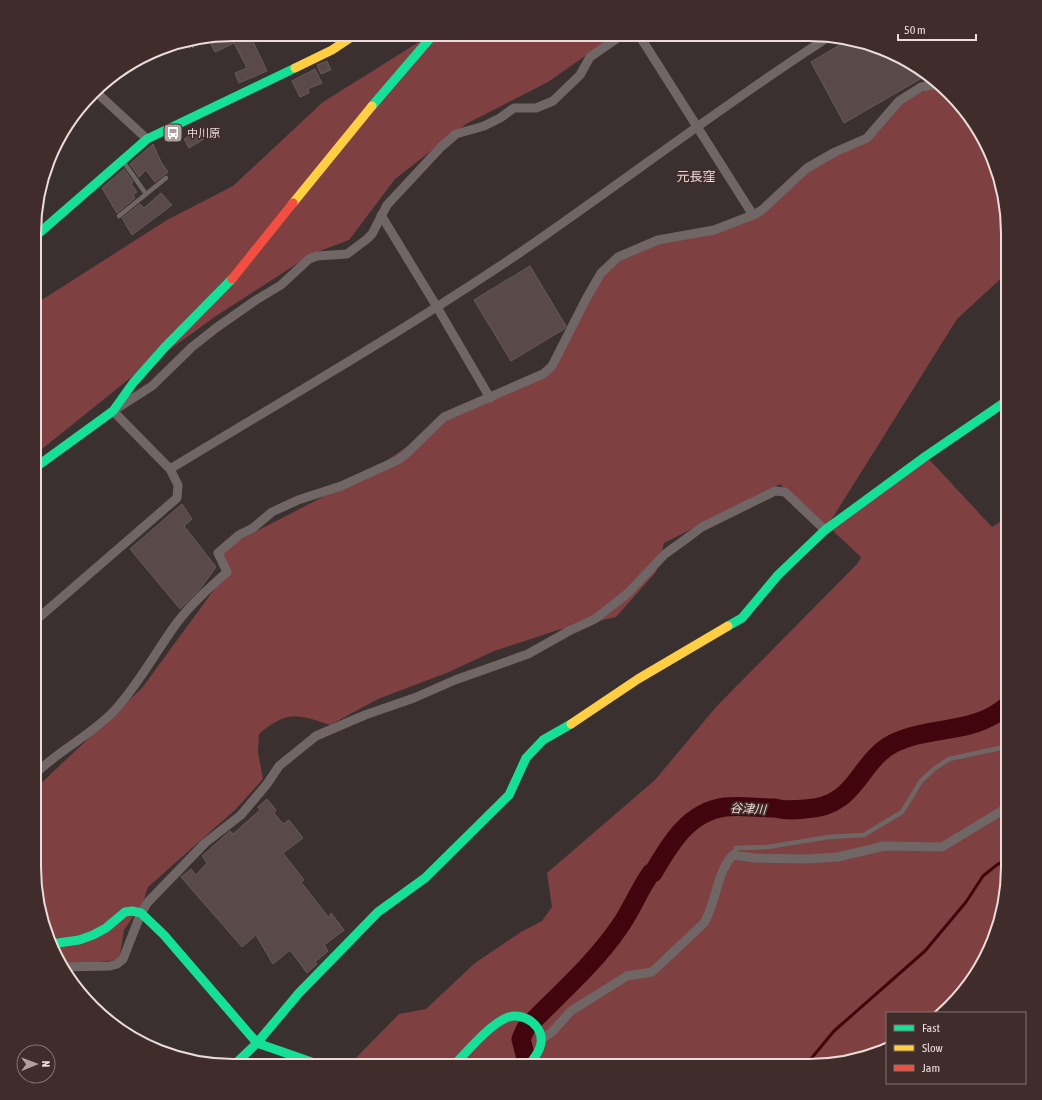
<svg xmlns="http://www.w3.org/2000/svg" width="1042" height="1100" font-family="'Asap Condensed','Noto Sans JP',sans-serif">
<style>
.forest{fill:#7e4040}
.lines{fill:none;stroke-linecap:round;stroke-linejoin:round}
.stream{stroke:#42050d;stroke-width:3}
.river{stroke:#42050d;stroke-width:19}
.building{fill:#5a4949;stroke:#655b5b}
.path{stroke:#6c6463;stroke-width:2;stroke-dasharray:2 2;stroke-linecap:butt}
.lane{stroke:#706666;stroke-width:4.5}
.street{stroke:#706666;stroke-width:9}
.fast{stroke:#16e098;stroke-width:9}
.slow{stroke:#ffcf43;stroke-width:9}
.jam{stroke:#f24e42;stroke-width:9}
.labels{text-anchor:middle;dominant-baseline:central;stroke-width:3.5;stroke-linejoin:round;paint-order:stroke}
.poi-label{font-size:11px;fill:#eadcdb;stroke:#402c2b;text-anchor:start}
.water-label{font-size:12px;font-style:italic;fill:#f2dbda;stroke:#402c2b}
.quarter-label{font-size:13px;fill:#eadcdb;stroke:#402c2b}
.rim{fill:none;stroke:#eadcdb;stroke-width:2}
</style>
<rect width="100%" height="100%" fill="#3b3030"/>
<g class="forest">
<polygon points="430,35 615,35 548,82 466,124 395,179 349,240 312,254 216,316 129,379 37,453 37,303 167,220 233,186 323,102"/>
<path d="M941,86C981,116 1002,171 1008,220C1009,237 1008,255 1008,272L957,319L825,530L780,484L664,543L656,572L616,617L558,630L494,651L449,672L378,699L330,725C297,714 288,710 259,734L258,752L263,779L236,809L148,887L143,902L124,930L119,960L62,965L45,931L34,880L35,802L37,787L142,688L227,572L222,549L369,473L444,421L544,376L586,299L618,257L686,234L753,215L815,163L867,138L904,97Z"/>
<path d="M926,456L992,527L1008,517V880C1005,893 1005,907 1001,920C989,956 970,988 942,1013H887V1048L873,1056L822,1066H348L399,1014L426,1009L475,963L521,932L542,921L552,907L547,873L655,780L716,707L858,563L861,557L829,527Z"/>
</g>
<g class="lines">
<polyline class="stream" points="805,1066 834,1031 925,951 966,902 983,876 998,864 1008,860"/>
<path class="river" d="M528,1066L521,1039L526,1028C557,996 593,965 618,929C631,912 638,891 651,873H653C670,844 688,812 725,807C741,805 759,808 775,808C785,811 795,810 805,809C858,807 857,762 894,743C932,725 974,735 1008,705"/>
</g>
<g class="building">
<polygon points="230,34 252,34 250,35 267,71 239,83 235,73 247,68 234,43 215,52 211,44"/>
<polygon points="848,40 909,61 927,75 844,123 811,62"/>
<polygon points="327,61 331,70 321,74 317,65"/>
<polygon points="315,69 322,83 308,89 309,93 300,97 292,81"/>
<polygon points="197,130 204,139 189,148 184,139 188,137 187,135"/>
<polygon points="153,144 161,162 168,172 155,182 146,170 139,177 130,164"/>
<polygon points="124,169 133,182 131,184 137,192 133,195 135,198 117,213 102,188"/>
<polygon points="161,193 172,205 132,235 122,218 140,204 144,208"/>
<polygon points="530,266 566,326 564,329 511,361 474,300"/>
<polygon points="182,504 192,519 184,526 216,567 200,589 180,609 130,549"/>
<polygon points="267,799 276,810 274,813 283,824 289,820 303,838 283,853 304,880 301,882 329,918 331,913 344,930 324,945 328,951 315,962 317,964 307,973 290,950 273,964 256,935 242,947 181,877 191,869 196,875 207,863 202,856 230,831 233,834 260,810 258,807"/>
</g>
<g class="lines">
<polyline class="path" points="182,42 191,48 211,38"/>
<g class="lane">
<polyline points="123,161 146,194"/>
<polyline points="119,216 166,178"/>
<polyline points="733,855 736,848 768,847 829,837 864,835 902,812 921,781 934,769 949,759 1000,748 1008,743"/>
</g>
<g class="street">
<polyline points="639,35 753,215"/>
<polyline points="95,91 147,139"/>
<polyline points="381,215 437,307 490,398"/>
<path d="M170,469C287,398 405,330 518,254C623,182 724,104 830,36"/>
<polyline points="36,620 177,498 178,485 170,469 113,411 152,386 192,347 216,328 256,300 281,285 309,259 317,256 347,254 367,239 372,234 387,205 441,147 456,134 484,126 500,118 514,108 536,108 553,101 580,75 590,57 622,35"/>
<path d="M35,774C59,750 90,736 114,711C138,685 155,653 176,624C191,604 209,588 227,572L218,553L239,535L253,528L272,512L298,500L341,486L398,460L408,452L444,417L543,374L552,366L586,299L601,273L618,257L658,240L714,230L753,215L762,210L807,168L835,152L867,138L899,101L921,87L939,84"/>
<polyline points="62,967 110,966 117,964 123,959 141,913 148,902 205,843 241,815 267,784 279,766 316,736 365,715 414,698 455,680 528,654 569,631 595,619 628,593 665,554 683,541 702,527 775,491 785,492 825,530"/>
<path d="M541,1039L552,1032L571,1011L627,976L652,972L704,923C716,903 717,871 733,855L755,858L808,859L838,857L884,846L942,847L1008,807"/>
</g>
<g class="fast">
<polyline points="372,106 433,35"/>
<polyline points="38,234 147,139 295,68"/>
<polyline points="36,467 113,411 133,383 165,347 232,279"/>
<polyline points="728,626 742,618 778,575 825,530 926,456 1008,400"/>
<polyline points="51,944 79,940 93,935 106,928 125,912 132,911 141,913 164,935 257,1043 323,1066"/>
<polyline points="233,1066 257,1043 299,993 378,912 425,878 509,795 526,758 543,740 571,724"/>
<path d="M453,1066C468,1051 487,1027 506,1018C524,1010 547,1028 540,1047C538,1054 532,1060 529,1066"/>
</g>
<g class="slow">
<polyline points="295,68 332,50 356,34"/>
<polyline points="293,203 372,106"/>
<polyline points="571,724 638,679 728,626"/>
</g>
<polyline class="jam" points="232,279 293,203"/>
</g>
<defs>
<g id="bus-square" transform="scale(1)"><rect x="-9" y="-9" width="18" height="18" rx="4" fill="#ada09f" stroke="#402c2b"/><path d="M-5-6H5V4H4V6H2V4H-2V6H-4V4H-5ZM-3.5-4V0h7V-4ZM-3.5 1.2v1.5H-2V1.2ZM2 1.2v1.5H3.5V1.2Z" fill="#fff"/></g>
</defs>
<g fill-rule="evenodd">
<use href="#bus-square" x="173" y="133"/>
</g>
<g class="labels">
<g class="poi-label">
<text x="187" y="133">中川原</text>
</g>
<g class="water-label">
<text transform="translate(748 809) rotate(3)">谷津川</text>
</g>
<g class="quarter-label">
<text x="696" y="176">元長窪</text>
</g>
</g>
<path d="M0 0H1042V1100H0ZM233 41H809A192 192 0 0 1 1001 233V867A192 192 0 0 1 809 1059H233A192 192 0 0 1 41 867V233A192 192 0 0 1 233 41Z" fill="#402c2b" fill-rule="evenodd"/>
<path class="rim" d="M233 41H809A192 192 0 0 1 1001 233V867A192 192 0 0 1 809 1059H233A192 192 0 0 1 41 867V233A192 192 0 0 1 233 41Z"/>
<rect x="886" y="1012" width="140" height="72" fill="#402c2b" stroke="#847271"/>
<rect x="894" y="1025" width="20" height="6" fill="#16e098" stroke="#847271"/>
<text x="922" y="1032" font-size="12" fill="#eadcdb">Fast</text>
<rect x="894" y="1045" width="20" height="6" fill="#ffcf43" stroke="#847271"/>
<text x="922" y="1052" font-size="12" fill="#eadcdb">Slow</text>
<rect x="894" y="1065" width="20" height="6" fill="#f24e42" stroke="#847271"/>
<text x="922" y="1072" font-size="12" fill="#eadcdb">Jam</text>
<g transform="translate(36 1064) rotate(89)"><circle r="19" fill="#402c2b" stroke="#847271"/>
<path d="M0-3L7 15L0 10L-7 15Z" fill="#ada09f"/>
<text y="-6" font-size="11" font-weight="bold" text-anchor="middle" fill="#eadcdb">N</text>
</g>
<path d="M898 34v6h78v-6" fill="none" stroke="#eadcdb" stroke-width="2"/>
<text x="904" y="34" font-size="12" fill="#eadcdb" stroke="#402c2b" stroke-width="3" paint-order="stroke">50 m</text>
</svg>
